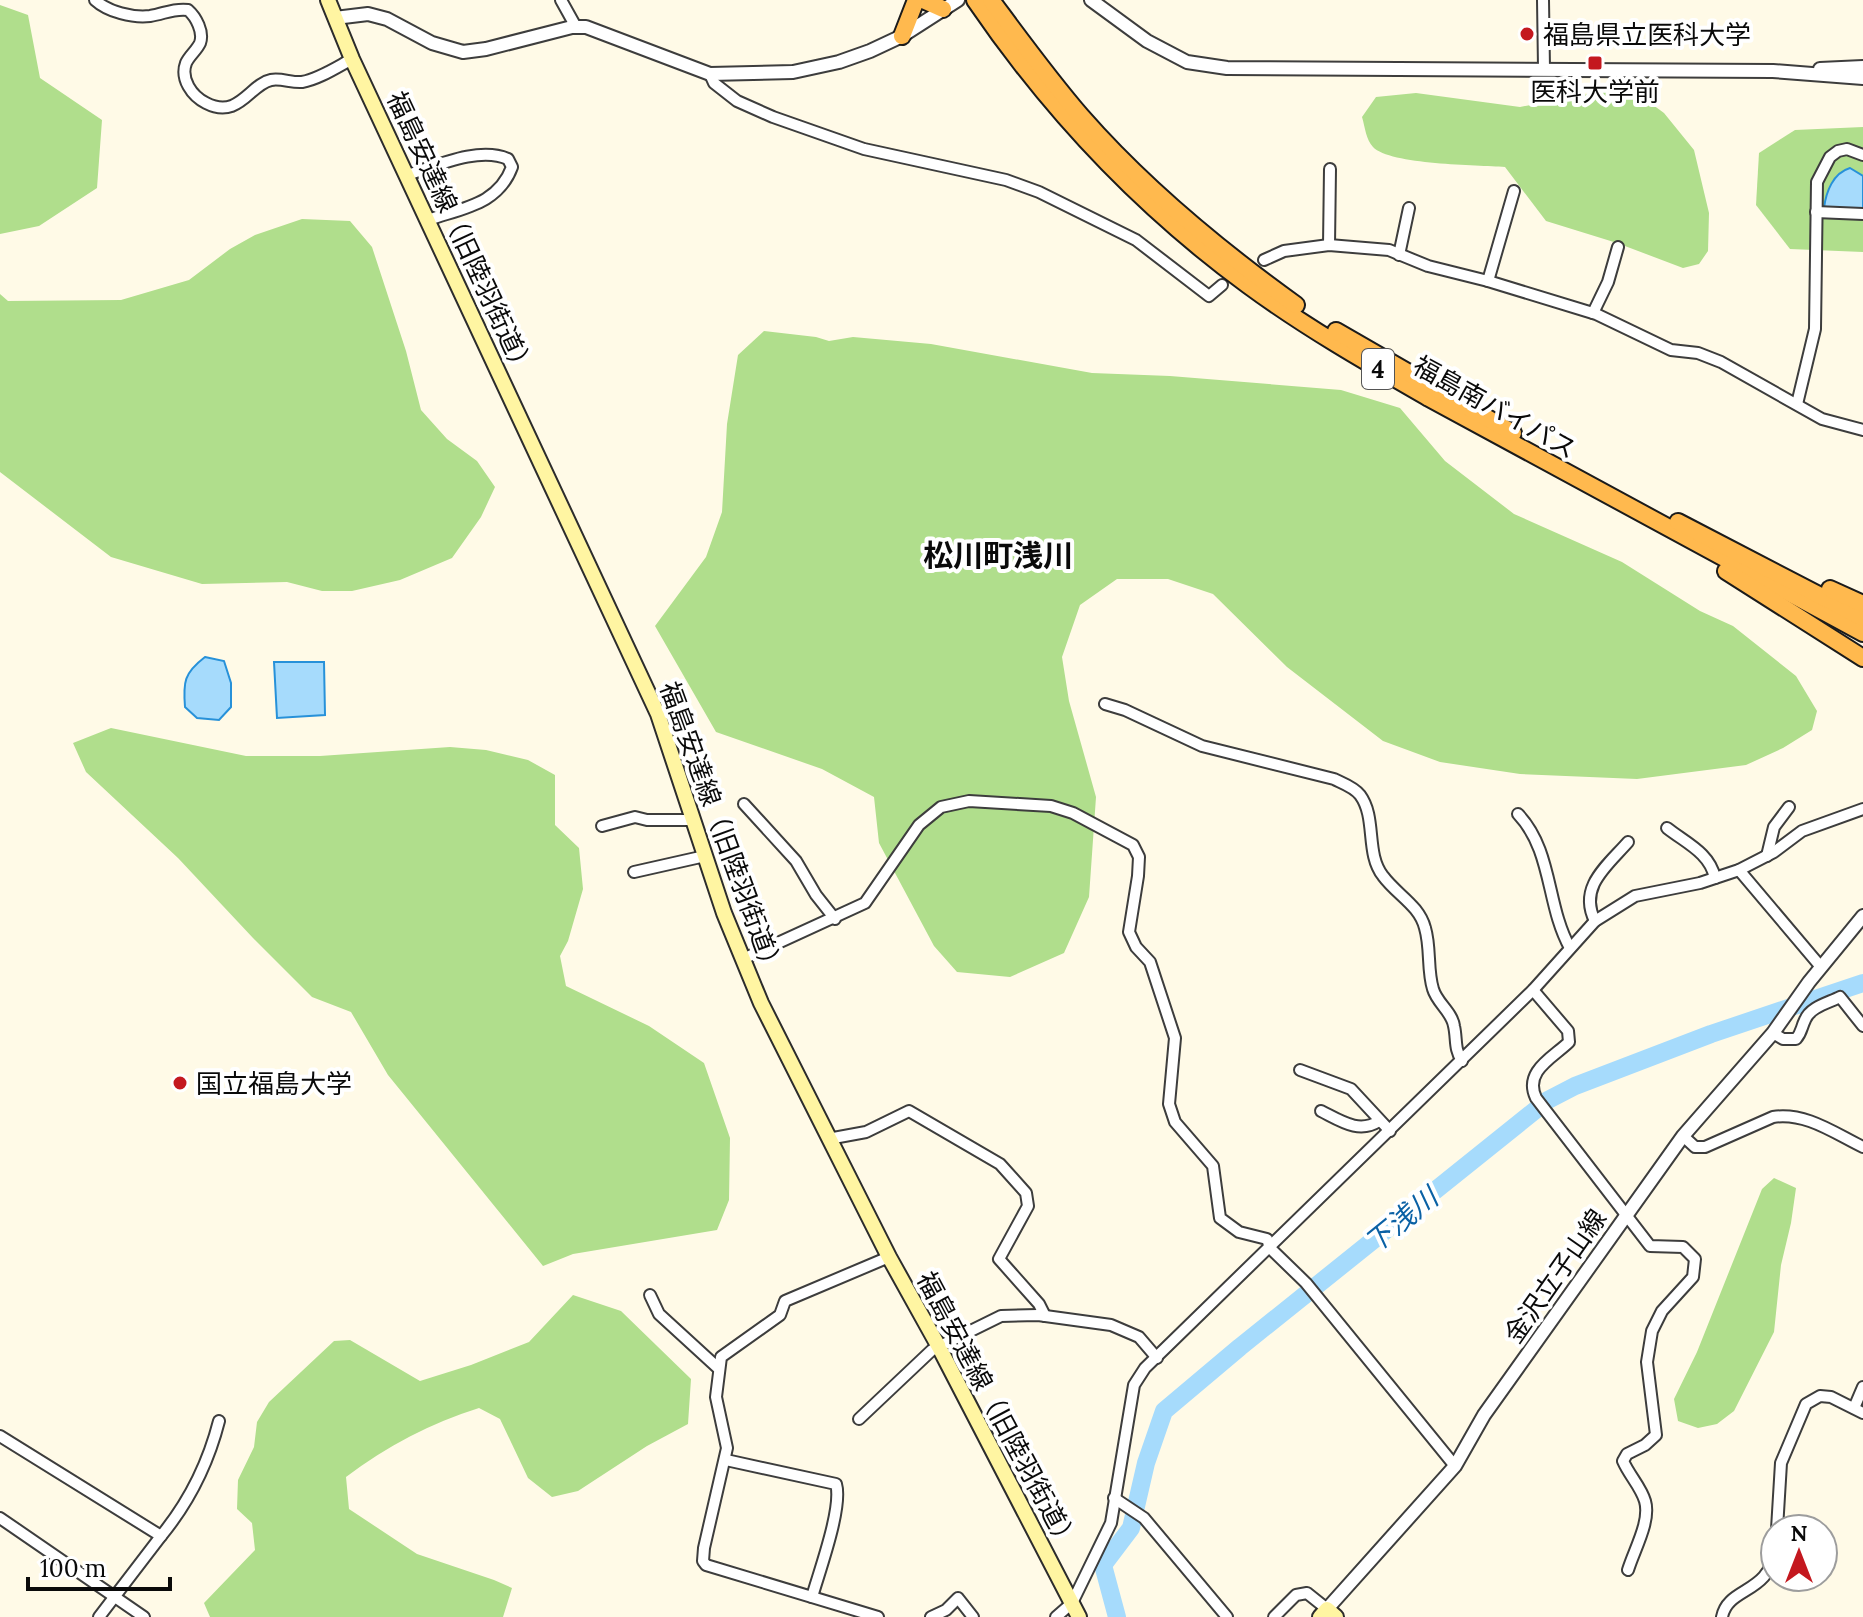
<svg xmlns="http://www.w3.org/2000/svg" width="1863" height="1617" font-family="Lora,'Noto Sans JP',serif">
<style>
.forest{fill:#b0de8c}
.water{fill:#a6dbfc;stroke:#2791d9;stroke-width:2}
.lines{fill:none;stroke-linecap:round;stroke-linejoin:round}
.river{stroke:#a6dbfc;stroke-width:18}
.minor-casing{stroke:#3d3d3d;stroke-width:14}
.tertiary-casing{stroke:#3d3d3d;stroke-width:16}
.secondary-casing{stroke:#2c2c2c;stroke-width:18}
.trunk-casing{stroke:#1b1b1b;stroke-width:20}
.minor{stroke:#fff;stroke-width:10}
.tertiary{stroke:#fff;stroke-width:12}
.secondary{stroke:#fff5a2;stroke-width:14}
.trunk{stroke:#ffb94e;stroke-width:16}
.poi-dot{fill:#c4181f;stroke:#fff;stroke-width:3}
.labels{text-anchor:middle;dominant-baseline:central;stroke-width:8;stroke-linejoin:round;paint-order:stroke}
.shield{fill:#fff;stroke:#545454;stroke-width:2}
.shield-label{font-size:24px;font-weight:bold;fill:#0a0a0a}
.poi-label{font-size:26px;fill:#0a0a0a;stroke:#fff;text-anchor:start}
.street-label{font-size:26px;fill:#0a0a0a;stroke:#fff}
.water-label{font-size:28px;font-style:italic;fill:#0a61a5;stroke:#fff}
.quarter-label{font-size:30px;font-weight:bold;fill:#0a0a0a;stroke:#fff}
</style>
<rect width="100%" height="100%" fill="#fffae7"/>
<g class="forest">
<polygon points="0,5 28,15 40,78 102,120 97,188 39,226 0,234"/>
<path d="M1605,91H1634L1664,113L1694,150L1709,213L1708,251L1699,264L1683,268L1617,243L1546,221L1505,167C1478,165 1390,165 1373,147C1366,140 1365,127 1362,117L1376,97L1416,93L1520,107Z"/>
<polygon points="1863,127 1863,252 1790,249 1756,205 1759,153 1795,130"/>
<polygon points="302,219 350,221 372,247 406,351 421,410 447,439 477,461 495,487 481,517 452,558 400,580 352,591 322,591 287,582 202,584 111,557 0,472 0,294 8,301 121,300 189,280 230,249 255,235"/>
<polygon points="764,331 816,337 829,341 853,337 931,344 1092,373 1170,376 1341,390 1400,408 1445,461 1514,514 1622,562 1700,611 1733,626 1796,676 1817,711 1812,730 1783,748 1746,765 1637,779 1520,774 1440,762 1383,741 1287,667 1213,594 1168,579 1117,579 1080,605 1062,657 1069,701 1096,797 1089,897 1064,953 1010,977 957,972 934,946 879,843 874,797 822,769 716,732 655,626 706,557 722,512 727,424 738,355"/>
<polygon points="111,728 246,756 320,756 450,747 486,750 528,760 555,775 555,825 579,848 583,889 568,941 560,956 566,986 649,1026 704,1063 730,1138 729,1200 717,1230 573,1254 543,1266 388,1075 351,1012 312,997 253,938 178,858 86,772 73,743"/>
<polygon points="1774,1178 1796,1188 1791,1223 1781,1265 1774,1332 1734,1411 1717,1424 1698,1428 1678,1421 1674,1399 1697,1352 1762,1189"/>
<path d="M573,1295L621,1311L691,1379L688,1424L647,1446L578,1491L552,1497L528,1478L500,1419L479,1408C431,1423 387,1446 346,1477L349,1509L417,1554L494,1580L512,1588L503,1617H210L204,1603L255,1550L252,1523L237,1509L238,1480L254,1447L257,1422L269,1402L334,1341L350,1340L420,1381L471,1365L529,1342Z"/>
</g>
<g class="water">
<path d="M1850,168L1863,176V208H1824C1826,192 1833,173 1850,168Z"/>
<path d="M205,657L224,661L231,683V707L219,720L197,718L185,707C183,682 184,673 205,657Z"/>
<polygon points="274,662 324,662 325,715 277,718"/>
</g>
<g class="lines">
<polyline class="river" points="1117,1617 1103,1565 1131,1528 1146,1463 1164,1411 1240,1347 1548,1100 1575,1086 1711,1034 1863,983"/>
<g class="minor-casing">
<g id="minor">
<path d="M95,0C108,12 133,18 150,16C164,14 173,8 188,10C196,17 204,32 200,43C197,50 189,56 186,63C180,79 192,96 206,103C239,120 250,84 271,80C281,78 292,83 302,82C319,79 337,67 352,59"/>
<polyline points="561,0 576,27"/>
<polyline points="1543,0 1544,68"/>
<polyline points="710,74 714,83 737,101 773,117 864,149 1006,180 1039,192 1136,240 1209,296 1222,285"/>
<path d="M407,175C436,166 479,146 508,159L512,167C498,205 462,208 428,220"/>
<polyline points="1816,212 1863,214"/>
<polyline points="1329,245 1330,169"/>
<polyline points="1399,255 1409,208"/>
<polyline points="1264,260 1284,251 1329,245 1389,250 1428,266 1488,281 1596,314 1671,350 1698,353 1721,362 1822,419 1863,430"/>
<polyline points="1488,281 1514,191"/>
<polyline points="1593,313 1608,282 1618,247"/>
<polyline points="1797,404 1815,329 1817,182 1830,157 1838,151 1847,149 1863,155"/>
<path d="M1105,704L1125,710L1202,746L1334,779C1342,783 1354,787 1360,795C1377,818 1365,853 1383,876C1397,895 1419,905 1425,928C1431,948 1427,970 1433,989C1437,1003 1452,1012 1454,1026C1457,1039 1454,1049 1462,1061"/>
<polyline points="744,804 796,861 816,895 835,919"/>
<path d="M1518,814C1553,851 1546,905 1570,948"/>
<polyline points="602,826 635,817 647,820 694,820"/>
<path d="M1667,828C1686,843 1710,853 1715,878"/>
<polyline points="1767,856 1774,827 1789,807"/>
<polyline points="1739,870 1821,967"/>
<polyline points="634,872 705,856"/>
<path d="M1595,921C1578,887 1607,866 1628,842"/>
<polyline points="743,959 865,903 919,825 941,807 969,801 1051,806 1073,813 1133,845 1139,857 1138,876 1129,932 1136,947 1150,962 1175,1038 1169,1104 1175,1122 1213,1166 1220,1218 1239,1232 1267,1239 1270,1248 1306,1283 1455,1466"/>
<path d="M1533,990L1568,1031L1569,1042C1554,1057 1523,1071 1536,1098L1650,1246L1683,1247L1695,1259L1693,1277L1662,1311L1652,1331L1647,1362L1656,1435L1645,1445L1627,1454L1623,1461C1629,1475 1641,1487 1645,1501C1651,1521 1634,1550 1628,1570"/>
<path d="M1773,1033L1783,1039H1796C1802,1032 1801,1028 1805,1020C1810,1007 1828,1003 1840,997L1863,1026"/>
<polyline points="1300,1070 1351,1089 1390,1131"/>
<path d="M1321,1111C1341,1121 1359,1134 1379,1121"/>
<path d="M1683,1136L1695,1147H1705L1773,1117C1806,1112 1834,1133 1863,1147"/>
<polyline points="828,1139 866,1132 909,1111 1000,1164 1026,1193 1028,1206 999,1259 1039,1304 1045,1316"/>
<polyline points="650,1295 659,1314 718,1368"/>
<polyline points="1854,1408 1863,1387"/>
<polyline points="859,1419 932,1350 1001,1316 1038,1315 1111,1325 1139,1337 1157,1358"/>
<polyline points="0,1436 161,1536 99,1617"/>
<path d="M726,1460L836,1484C843,1507 819,1572 812,1597"/>
<polyline points="1114,1498 1144,1518 1227,1617"/>
<polyline points="0,1518 144,1617"/>
<polyline points="1777,1529 1781,1463 1806,1404 1820,1396 1831,1397 1863,1413"/>
<path d="M161,1536C189,1502 208,1464 219,1421"/>
<polyline points="878,1617 706,1565 703,1561 704,1548 727,1448 716,1397 721,1357 780,1315 785,1301 889,1257"/>
<polyline points="931,1617 946,1610 958,1598 973,1617"/>
<polyline points="1056,1617 1072,1603 1111,1523 1134,1385 1145,1368 1533,990 1595,921 1635,896 1700,883 1739,870 1774,852 1802,831 1863,809"/>
<polyline points="1274,1617 1296,1595 1307,1593 1327,1609"/>
<path d="M1722,1617C1728,1586 1770,1595 1775,1549"/>
</g>
</g>
<g class="tertiary-casing">
<g id="tertiary">
<polyline points="1091,0 1147,41 1187,62 1227,68 1773,71 1863,78"/>
<polyline points="335,18 368,14 387,19 432,43 463,52 486,49 572,27 586,27 710,74 793,72 839,62 870,51 902,36 958,0"/>
<polyline points="1820,69 1863,67"/>
<polyline points="1327,1609 1455,1466 1484,1415 1683,1136 1773,1033 1809,982 1863,916"/>
</g>
</g>
<g class="secondary-casing">
<g id="secondary">
<polyline points="328,0 352,59 658,714 724,913 761,1003 889,1257 939,1347 1079,1617"/>
<polyline points="1320,1617 1327,1609 1336,1617"/>
</g>
</g>
<g class="trunk-casing">
<g id="trunk">
<polyline points="923,0 943,9"/>
<path d="M975,0C1050,110 1140,206 1248,285C1305,327 1368,363 1429,398L1863,633"/>
<path d="M991,0C1020,39 1049,79 1081,116C1144,188 1218,249 1296,305"/>
<polyline points="902,36 916,0"/>
<polyline points="1336,331 1513,433"/>
<polyline points="1678,522 1863,618"/>
<polyline points="1726,571 1863,658"/>
<polyline points="1830,589 1863,604"/>
</g>
</g>
<use href="#minor" class="minor"/>
<use href="#tertiary" class="tertiary"/>
<use href="#secondary" class="secondary"/>
<use href="#trunk" class="trunk"/>
</g>
<g class="poi-dot">
<circle cx="1527" cy="34" r="8"/>
<rect x="1587" y="55" width="16" height="16" rx="4"/>
<circle cx="180" cy="1083" r="8"/>
</g>
<g class="labels">
<rect class="shield" x="1362" y="349" width="32" height="40" rx="6"/>
<g class="shield-label">
<text x="1378" y="369">4</text>
</g>
<g class="poi-label">
<text x="1543" y="34">福島県立医科大学</text>
<text x="1595" y="91" text-anchor="middle">医科大学前</text>
<text x="196" y="1083">国立福島大学</text>
</g>
<g class="street-label">
<text transform="translate(461 234) rotate(65)">福島安達線（旧陸羽街道）</text>
<text transform="translate(1495 407) rotate(29)">福島南バイパス</text>
<text transform="translate(722 829) rotate(70)">福島安達線（旧陸羽街道）</text>
<text transform="translate(1555 1276) rotate(-55)">金沢立子山線</text>
<text transform="translate(998 1411) rotate(62)">福島安達線（旧陸羽街道）</text>
</g>
<g class="water-label">
<text transform="translate(1401 1220) rotate(-39)">下浅川</text>
</g>
<g class="quarter-label">
<text x="998" y="555">松川町浅川</text>
</g>
</g>
<g transform="translate(1799 1553)"><circle r="38" fill="#ffffff" stroke="#9d9d9d" stroke-width="2"/>
<path d="M0-6L14 30L0 20L-14 30Z" fill="#c4181f"/>
<text y="-12" font-size="22" font-weight="bold" text-anchor="middle" fill="#0a0a0a">N</text>
</g>
<path d="M28 1577v12h142v-12" fill="none" stroke="#0a0a0a" stroke-width="4"/>
<text x="40" y="1577" font-size="24" fill="#0a0a0a" stroke="#ffffff" stroke-width="6" paint-order="stroke">100 m</text>
</svg>
